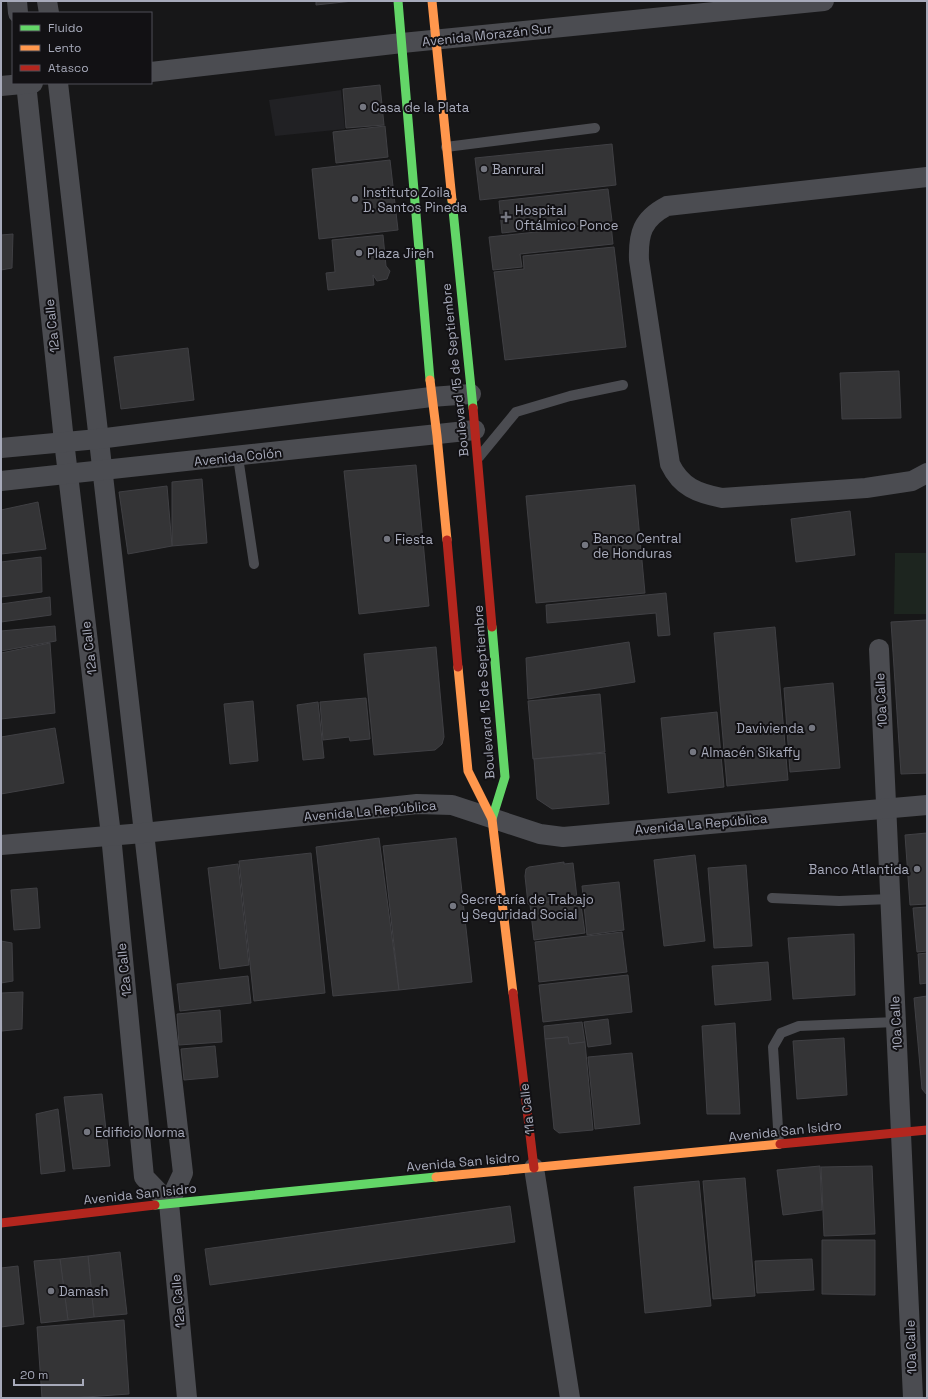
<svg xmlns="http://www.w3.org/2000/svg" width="928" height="1399" font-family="'Space Grotesk',sans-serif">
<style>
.built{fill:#212124}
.green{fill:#1d251f}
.building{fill:#343436;stroke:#404044}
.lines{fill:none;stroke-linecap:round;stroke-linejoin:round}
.lane{stroke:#4b4c51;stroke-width:10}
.street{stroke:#4b4c51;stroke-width:20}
.fast{stroke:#63d668;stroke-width:9}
.slow{stroke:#ff974d;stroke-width:9}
.jam{stroke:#b3261e;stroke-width:9}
.poi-dot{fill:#757781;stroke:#121114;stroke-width:1.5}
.labels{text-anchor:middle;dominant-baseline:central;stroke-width:4;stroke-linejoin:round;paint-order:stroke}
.street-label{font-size:13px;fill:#a7aaba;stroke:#121114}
.poi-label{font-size:13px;fill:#a7aaba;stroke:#121114;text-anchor:start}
</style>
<rect width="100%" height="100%" fill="#171718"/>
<polygon class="built" points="341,90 345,129 275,136 269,100"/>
<polygon class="green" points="895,553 927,553 927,614 894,614"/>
<g class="building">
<polygon points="316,1 353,1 316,5"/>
<polygon points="380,85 384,125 346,128 343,89"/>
<polygon points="385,126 388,157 336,163 333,132"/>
<polygon points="612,144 616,185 480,200 475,158"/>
<polygon points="390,160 398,230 319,239 312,169"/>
<polygon points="608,189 612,221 502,233 499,201"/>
<polygon points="611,224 613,244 520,254 522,267 493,270 489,237"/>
<polygon points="13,234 12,268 1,270 1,235"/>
<polygon points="383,235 386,266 390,271 387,279 377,281 373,275 374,285 328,290 326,273 335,272 332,240"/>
<polygon points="614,247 626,347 505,360 494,272 524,269 523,256"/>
<polygon points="188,348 194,400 121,409 114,357"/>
<polygon points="899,371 901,418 842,419 840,373"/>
<polygon points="416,465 429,606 359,614 344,471"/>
<polygon points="202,479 207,543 172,546 172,482"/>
<polygon points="635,485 645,593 536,603 526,496"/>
<polygon points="167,486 172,546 128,554 119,492"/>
<polygon points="38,502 46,549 1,554 1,510"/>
<polygon points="850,511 855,555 796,562 791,519"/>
<polygon points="41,557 42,592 1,597 1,562"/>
<polygon points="666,593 670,635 658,636 656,613 547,623 546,605"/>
<polygon points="50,597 51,615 1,622 1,604"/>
<polygon points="927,620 927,773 901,774 891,622"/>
<polygon points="55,626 56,641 1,651 1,631"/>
<polygon points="775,627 788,780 727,786 714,633"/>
<polygon points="629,642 635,682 528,699 526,658"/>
<polygon points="50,643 55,713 1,719 1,653"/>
<polygon points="436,647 444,737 442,744 435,750 374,755 364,654"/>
<polygon points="833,683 840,768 790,772 784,688"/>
<polygon points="600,694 605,752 533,759 528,701"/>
<polygon points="366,698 370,739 350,741 349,737 323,740 320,702"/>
<polygon points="253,701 258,761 230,764 224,704"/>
<polygon points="318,702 324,758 303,760 297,705"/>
<polygon points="717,712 724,787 668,793 661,718"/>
<polygon points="55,728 64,783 1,794 1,737"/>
<polygon points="605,753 609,804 552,809 537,799 534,759"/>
<polygon points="927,833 927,904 910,905 905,835"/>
<polygon points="379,838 399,990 333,996 316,847"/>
<polygon points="456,838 472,982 399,990 383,846"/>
<polygon points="311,853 325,993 254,1001 239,861"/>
<polygon points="695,855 705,941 664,946 654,860"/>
<polygon points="564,862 564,864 573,863 577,898 528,904 525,876 526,869 529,867"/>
<polygon points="238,864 249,965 220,969 208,868"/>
<polygon points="746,865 752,946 714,948 708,868"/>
<polygon points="619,882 624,930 587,935 582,886"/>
<polygon points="37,888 40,928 14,930 11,890"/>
<polygon points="580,898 585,933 534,940 530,905"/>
<polygon points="927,907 927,951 917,952 913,908"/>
<polygon points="622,932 627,972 539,982 535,942"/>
<polygon points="854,934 855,995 793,999 788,938"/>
<polygon points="1,941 12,943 13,981 1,983"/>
<polygon points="927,953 927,983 920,984 918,954"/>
<polygon points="768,962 771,1000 715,1005 712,966"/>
<polygon points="628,975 632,1012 543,1022 539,985"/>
<polygon points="248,976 251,1003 180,1011 177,984"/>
<polygon points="23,992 22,1029 2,1031 1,993"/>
<polygon points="927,996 927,1095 922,1089 914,998"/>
<polygon points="220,1010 222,1042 179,1045 177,1014"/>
<polygon points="608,1019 611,1044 588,1047 584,1022"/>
<polygon points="582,1022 585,1042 569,1044 568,1037 545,1039 544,1026"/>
<polygon points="735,1023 740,1114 707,1114 702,1026"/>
<polygon points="568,1037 569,1044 585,1042 593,1130 559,1133 554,1129 545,1039"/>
<polygon points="844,1038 847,1095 797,1099 793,1041"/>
<polygon points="215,1046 218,1077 184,1080 181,1049"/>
<polygon points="632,1053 640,1124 595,1129 588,1057"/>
<polygon points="102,1094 110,1166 73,1169 64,1097"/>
<polygon points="58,1109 65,1171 41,1174 36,1114"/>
<polygon points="820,1166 822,1210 783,1215 777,1170"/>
<polygon points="872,1166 875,1234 824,1236 821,1167"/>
<polygon points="745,1178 755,1296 713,1299 703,1181"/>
<polygon points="699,1181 711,1306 645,1313 634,1187"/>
<polygon points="510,1206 515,1242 210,1285 205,1249"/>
<polygon points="822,1240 875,1240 875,1295 822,1294"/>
<polygon points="120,1252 127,1314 94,1317 88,1256"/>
<polygon points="88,1256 94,1317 68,1320 60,1259"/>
<polygon points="60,1259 68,1320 41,1323 34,1261"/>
<polygon points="812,1259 814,1290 757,1293 755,1261"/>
<polygon points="18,1266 24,1324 1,1327 1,1268"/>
<polygon points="124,1320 129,1394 71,1398 42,1398 37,1327"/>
</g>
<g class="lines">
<g class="lane">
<polyline points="446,147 595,128"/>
<polyline points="238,457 254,564"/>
<polyline points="479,457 516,412 570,396 623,385"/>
<polyline points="772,898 839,901 891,899"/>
<polyline points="779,1144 773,1047 781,1033 799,1026 896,1022"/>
</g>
<g class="street">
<polyline points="17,1 18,13"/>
<polyline points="47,1 49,13"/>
<polyline points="151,72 402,43 824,1"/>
<polyline points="26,83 64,441 111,835 144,1177 169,1203"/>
<polyline points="58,83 183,1173 169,1203 187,1398"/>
<polyline points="1,86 33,83"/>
<path d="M927,177L667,206C642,219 638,234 639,260L670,464C681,487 697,493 722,498L866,488L912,481L927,473"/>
<polyline points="1,448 98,439 431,397 471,394"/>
<polyline points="1,481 475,430"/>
<polyline points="879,649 913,1398"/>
<polyline points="1,845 143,833 417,804 452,805 540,834 563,837 927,805"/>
<polyline points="534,1168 570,1398"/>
</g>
<g class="fast">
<polyline points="398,1 430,380"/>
<polyline points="452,200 473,408"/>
<polyline points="492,819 505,777 492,627"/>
<polyline points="155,1205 436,1177"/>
</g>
<g class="slow">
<polyline points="432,1 452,200"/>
<polyline points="430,380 437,436 447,540"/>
<polyline points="458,667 468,771 492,819 513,993"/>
<polyline points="436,1177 780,1144"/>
</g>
<g class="jam">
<polyline points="473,408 492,627"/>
<polyline points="447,540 458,667"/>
<polyline points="513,993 534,1168"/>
<polyline points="780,1144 927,1130"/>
<polyline points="1,1223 155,1205"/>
</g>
</g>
<g class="poi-dot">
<circle cx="363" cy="107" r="4"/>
<circle cx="484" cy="169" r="4"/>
<circle cx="355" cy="199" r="4"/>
<path d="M504 211h4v4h4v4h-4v4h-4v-4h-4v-4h4z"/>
<circle cx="359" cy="253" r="4"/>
<circle cx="387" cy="539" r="4"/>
<circle cx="585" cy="545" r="4"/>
<circle cx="812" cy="728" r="4"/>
<circle cx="693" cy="752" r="4"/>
<circle cx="917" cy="869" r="4"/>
<circle cx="453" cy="906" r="4"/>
<circle cx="87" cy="1132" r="4"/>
<circle cx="51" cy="1291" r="4"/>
</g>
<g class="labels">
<g class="street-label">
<text transform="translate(487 35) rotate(-6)">Avenida Morazán Sur</text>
<text transform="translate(52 326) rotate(-96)">12a Calle</text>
<text transform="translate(455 370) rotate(-96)">Boulevard 15 de Septiembre</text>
<text transform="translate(238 457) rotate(-6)">Avenida Colón</text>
<text transform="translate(89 648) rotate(-97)">12a Calle</text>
<text transform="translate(484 692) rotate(-94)">Boulevard 15 de Septiembre</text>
<text transform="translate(881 700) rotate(-93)">10a Calle</text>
<text transform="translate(370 811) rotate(-5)">Avenida La República</text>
<text transform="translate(701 824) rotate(-5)">Avenida La República</text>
<text transform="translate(124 970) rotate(-96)">12a Calle</text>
<text transform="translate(896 1023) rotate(-93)">10a Calle</text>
<text transform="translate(527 1109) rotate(-97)">11a Calle</text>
<text transform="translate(785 1131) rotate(-6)">Avenida San Isidro</text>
<text transform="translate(463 1162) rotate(-5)">Avenida San Isidro</text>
<text transform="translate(140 1194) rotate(-6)">Avenida San Isidro</text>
<text transform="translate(178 1301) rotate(-95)">12a Calle</text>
<text transform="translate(911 1347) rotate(-92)">10a Calle</text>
</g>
<g class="poi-label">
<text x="371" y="107">Casa de la Plata</text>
<text x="492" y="169">Banrural</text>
<text x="363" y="192">Instituto Zoila<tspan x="363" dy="15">D. Santos Pineda</tspan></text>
<text x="515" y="210">Hospital<tspan x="515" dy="15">Oftálmico Ponce</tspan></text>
<text x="367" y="253">Plaza Jireh</text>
<text x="593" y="538">Banco Central<tspan x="593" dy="15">de Honduras</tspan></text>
<text x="395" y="539">Fiesta</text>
<text x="804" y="728" text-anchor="end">Davivienda</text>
<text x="701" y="752">Almacén Sikaffy</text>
<text x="909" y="869" text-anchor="end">Banco Atlantida</text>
<text x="461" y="899">Secretaría de Trabajo<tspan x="461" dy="15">y Seguridad Social</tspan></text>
<text x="95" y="1132">Edificio Norma</text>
<text x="59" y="1291">Damash</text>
</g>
</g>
<rect width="928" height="1399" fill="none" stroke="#a7aaba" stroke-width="4"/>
<rect x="12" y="12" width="140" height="72" fill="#121114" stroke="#4e4e56"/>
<rect x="20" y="25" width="20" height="6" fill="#63d668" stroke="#4e4e56"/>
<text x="48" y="32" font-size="12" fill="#a7aaba">Fluido</text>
<rect x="20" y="45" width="20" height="6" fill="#ff974d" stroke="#4e4e56"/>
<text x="48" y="52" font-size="12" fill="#a7aaba">Lento</text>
<rect x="20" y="65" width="20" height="6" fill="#b3261e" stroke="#4e4e56"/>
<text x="48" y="72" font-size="12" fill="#a7aaba">Atasco</text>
<path d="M14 1379v6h69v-6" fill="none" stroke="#a7aaba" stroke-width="2"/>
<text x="20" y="1379" font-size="12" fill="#a7aaba" stroke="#121114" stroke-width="3" paint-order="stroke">20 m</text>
</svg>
